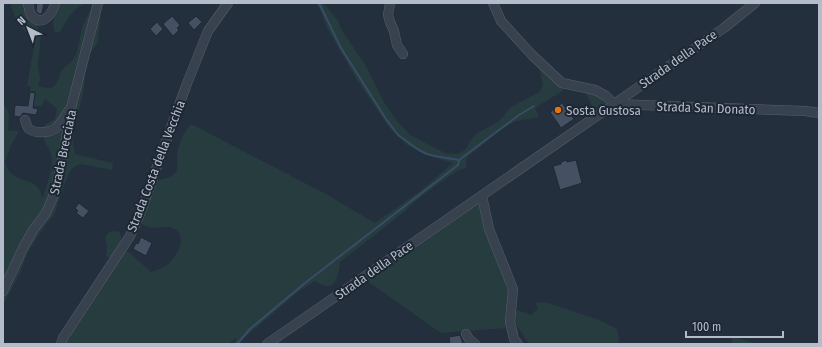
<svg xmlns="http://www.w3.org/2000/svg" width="822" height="347" font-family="'Fira Sans Condensed',sans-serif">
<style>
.green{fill:#263c3f}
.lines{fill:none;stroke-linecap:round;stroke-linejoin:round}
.stream{stroke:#394c67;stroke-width:2}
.building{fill:#455162;stroke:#1f2835}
.minor-casing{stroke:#565f6c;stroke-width:10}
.minor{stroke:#38414e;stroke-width:9}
.food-dot{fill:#e8710a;stroke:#1d2633;stroke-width:1.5}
.labels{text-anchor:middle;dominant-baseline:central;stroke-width:4;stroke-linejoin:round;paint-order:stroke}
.street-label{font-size:13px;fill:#b4bcc9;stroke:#1d2633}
.poi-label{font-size:13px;fill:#b4bcc9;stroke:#1d2633;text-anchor:start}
</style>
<rect width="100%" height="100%" fill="#242f3e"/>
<g class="green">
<path d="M10,3H33L31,18C37,23 40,27 36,35H41L38,65L40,79L38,86C43,87 48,89 53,87C58,84 59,75 62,70C65,66 68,65 71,62C79,55 79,36 83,26C86,18 91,12 92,3H102L98,42L91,52L81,62L79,71L85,75C85,97 75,116 73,138C73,143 74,149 75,154L113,163L112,170L81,164L75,166L70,171L64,186L54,215L46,224L28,252L20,273L3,305V104C11,111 9,120 8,130L19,131L11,145L5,162C6,165 7,169 9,171C20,185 40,176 42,199C46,189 54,166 51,155C48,143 43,143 42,128L47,123L55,119L57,109L45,99L42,106H33L36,91H30L31,86H27L36,35C21,35 14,16 10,3Z"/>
<path d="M60,3H87C72,8 68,19 60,32H55C50,20 57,15 60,3Z"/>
<path d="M316,3H322L327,7L338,21L341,29L366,66L385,104L398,122L410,135L445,153L457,154L465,150L471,140L476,134L499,121L511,107L540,92L543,85L539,68L564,90L535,108L539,117C532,119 524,119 517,121C498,128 483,146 467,157L466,168L459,170L451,175L420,197L404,212L340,262C339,269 338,287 327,286C323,286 318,283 315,281L299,291L237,344H235L236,338L228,344H65L72,329L124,250L130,253L151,272C157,270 162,268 168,264C177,256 190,235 172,228C165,225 155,230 148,227C145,226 142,224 139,222L155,181C189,174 172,167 179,146C181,138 186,130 191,124L326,194L375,223L419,192L453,163L426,155L407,145L389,127L357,80L326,26L322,14Z"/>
<polygon points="587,92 597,95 605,101 604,106 595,112 586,94"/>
<polygon points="478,202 487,235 510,291 505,328 441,333 367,281"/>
<path d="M115,231L119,232C125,241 118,253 109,258L106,256L107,248L105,237L109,232Z"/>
<polygon points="535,302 548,303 599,320 617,329 619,339 618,344 529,344 512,318 517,310 531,315 538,308"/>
<polygon points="731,337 738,338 756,344 733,344"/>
</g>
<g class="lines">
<g class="stream">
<polyline points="319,3 341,48 386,119 398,135 419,150 427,154 435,156 459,160 519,115 534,106"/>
<polyline points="237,344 250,329 305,283 458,165 459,160"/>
</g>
</g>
<g class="building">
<polygon points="37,3 44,3 42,13 41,14 39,14 36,11"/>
<polygon points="172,16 180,25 177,28 179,30 173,36 163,24"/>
<polygon points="196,16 202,22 194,30 188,23"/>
<polygon points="157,22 163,29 156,36 150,29"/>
<polygon points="30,92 35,93 33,108 38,109 36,115 23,113 20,117 14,116 15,105 28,106"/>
<polygon points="562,103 574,119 561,128 550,112"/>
<polygon points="567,160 567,162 576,160 582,183 560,190 553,166 561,164 561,162"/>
<polygon points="79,203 89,211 83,218 76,213 78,211 75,208"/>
<polygon points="141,237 152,243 146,256 133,249 136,243 138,244"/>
<polygon points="460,335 463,344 450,344 449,337"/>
</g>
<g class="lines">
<g class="minor-casing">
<g id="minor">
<path d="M28,3C29,7 29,13 32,16C42,28 53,13 55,3"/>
<polyline points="390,3 388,15 390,22 394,31 397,45 403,54"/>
<polyline points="493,3 501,21 532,55 562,83 595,90 606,96 614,104 805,111 819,113"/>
<path d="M25,120C26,123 27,127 29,129C36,134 51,133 57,127C62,123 65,115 70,109"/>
<polyline points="482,196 489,229 513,289 510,322 514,339 518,344"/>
<polyline points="3,291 23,248 33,230 46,213 53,197 62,162 71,108 98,3"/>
<polyline points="466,334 469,339 475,344"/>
<polyline points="61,344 63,338 130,236 140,214 186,86 208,31 228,3"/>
<polyline points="267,344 724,28 755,3"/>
</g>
</g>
<use href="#minor" class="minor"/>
</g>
<circle class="food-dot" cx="558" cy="110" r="4"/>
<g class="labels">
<g class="street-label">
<text transform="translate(678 59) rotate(-35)">Strada della Pace</text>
<text transform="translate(706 108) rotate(2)">Strada San Donato</text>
<text transform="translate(63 152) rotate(-78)">Strada Brecciata</text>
<text transform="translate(156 166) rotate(-69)">Strada Costa della Vecchia</text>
<text transform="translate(374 270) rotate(-35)">Strada della Pace</text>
</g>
<g class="poi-label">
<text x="566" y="110">Sosta Gustosa</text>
</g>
</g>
<rect width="822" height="347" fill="none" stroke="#b4bcc9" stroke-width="8"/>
<g transform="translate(28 28) rotate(318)" stroke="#1d2633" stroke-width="3" paint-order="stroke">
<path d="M0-3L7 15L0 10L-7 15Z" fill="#b4bcc9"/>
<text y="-6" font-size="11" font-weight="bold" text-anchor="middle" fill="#b4bcc9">N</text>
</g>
<path d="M686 331v6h97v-6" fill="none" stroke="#b4bcc9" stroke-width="2"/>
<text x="692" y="331" font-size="12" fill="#b4bcc9" stroke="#1d2633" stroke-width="3" paint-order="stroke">100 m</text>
</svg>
